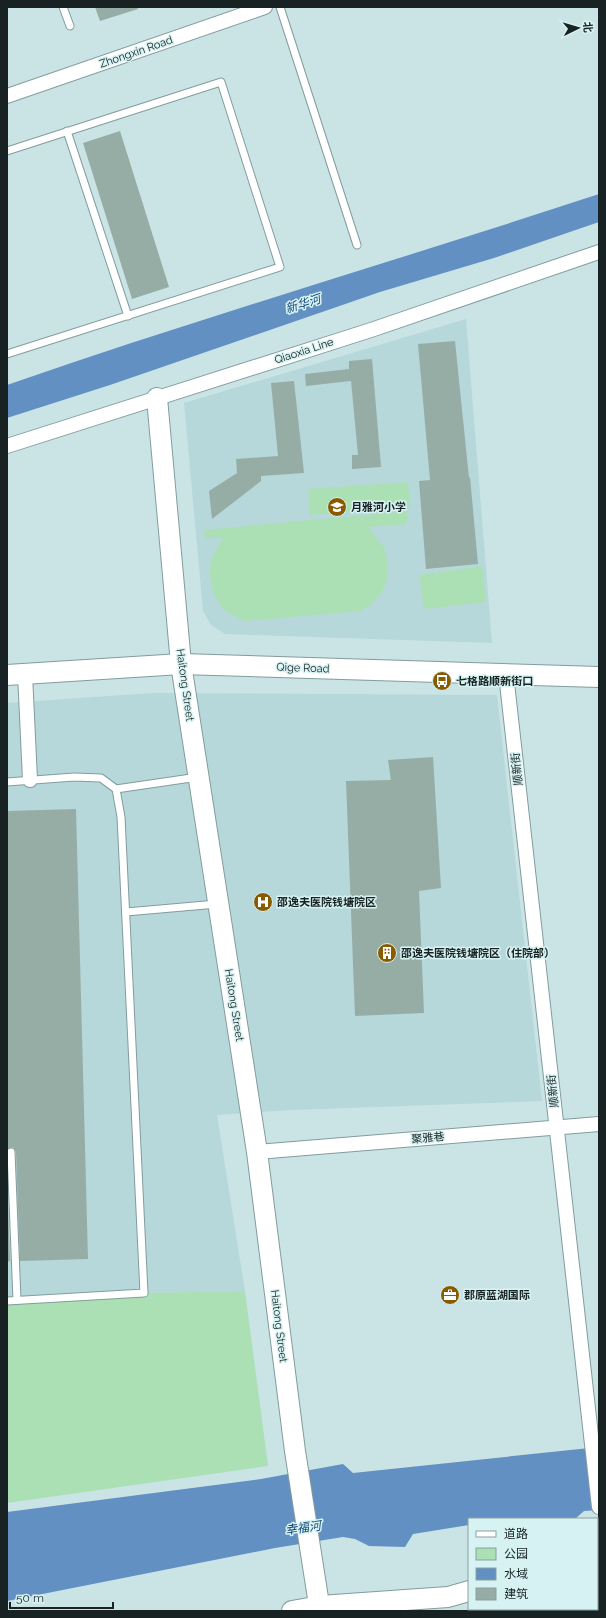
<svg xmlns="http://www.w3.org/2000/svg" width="606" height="1618" font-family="Raleway,'Noto Sans SC',sans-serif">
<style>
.built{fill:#b6d8da}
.green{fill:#abe0b4}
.water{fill:#6290c3}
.building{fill:#96ada6}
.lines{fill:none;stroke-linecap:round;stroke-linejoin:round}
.lane-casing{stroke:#839c9d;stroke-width:9}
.street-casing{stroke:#839c9d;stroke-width:16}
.secondary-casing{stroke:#839c9d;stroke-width:22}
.lane{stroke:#fff;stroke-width:7}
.street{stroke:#fff;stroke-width:14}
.secondary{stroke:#fff;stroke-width:20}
.labels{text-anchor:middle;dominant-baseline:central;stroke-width:3;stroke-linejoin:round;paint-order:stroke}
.street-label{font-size:11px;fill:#182222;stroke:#d7f2f3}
.poi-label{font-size:11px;font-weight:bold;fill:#182222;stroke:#d7f2f3;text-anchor:start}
.water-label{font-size:12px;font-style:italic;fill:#164878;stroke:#d7f2f3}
</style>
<rect width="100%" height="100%" fill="#cae4e6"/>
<g class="built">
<polygon points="466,319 492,643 225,634 211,625 203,611 184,403"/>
<polygon points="152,693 497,695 542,1101 292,1110 217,1115 245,1291 144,1293 7,1299 7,703"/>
</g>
<g class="green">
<polygon points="408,482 410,508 310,515 308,489"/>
<path d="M407,511V524L368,527L385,549L388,567L386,584L379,596L369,606L361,611L245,621C236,617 226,613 220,604C211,594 208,572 211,560C214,552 220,544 223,538H205L204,530Z"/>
<polygon points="482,566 486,602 424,609 419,575"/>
<polygon points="245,1291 268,1466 7,1503 7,1299 144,1293"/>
</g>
<g class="water">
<path d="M599,194V222L494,258L380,292L110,385L7,418V385C203,317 402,259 599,194Z"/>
<polygon points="599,1447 599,1510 584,1511 575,1519 469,1519 469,1525 413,1534 405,1547 369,1546 355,1539 343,1537 275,1548 7,1601 7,1512 261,1479 343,1464 353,1473"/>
</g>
<g class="building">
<polygon points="95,7 137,7 138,9 100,21"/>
<polygon points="120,131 169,287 132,299 83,143"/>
<polygon points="455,341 469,478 470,477 478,564 426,569 419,481 430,480 418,344"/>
<polygon points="372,359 381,467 352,469 352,455 358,455 351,381 306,386 305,374 349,369 349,361"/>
<polygon points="294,381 304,473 261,476 261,481 212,519 209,491 237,473 236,459 278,456 271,383"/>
<polygon points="433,757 441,888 419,891 424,1013 355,1016 346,781 391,780 388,760"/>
<polygon points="76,809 88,1259 20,1261 16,1152 13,1147 7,1149 7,811"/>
<polygon points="7,1177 10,1261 7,1262"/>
</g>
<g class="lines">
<g class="lane-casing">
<g id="lane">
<polyline points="63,7 70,26"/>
<polyline points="280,7 357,245"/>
<polyline points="67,131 128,316"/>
<polyline points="7,151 221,82 280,267 7,354"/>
<polyline points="7,782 74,777 101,778 116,789 121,817 144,1293 7,1301"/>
<polyline points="116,789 198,777"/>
<polyline points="126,912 217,904"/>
<polyline points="11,1152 17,1300"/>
</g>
</g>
<g class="street-casing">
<g id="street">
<polyline points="7,96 265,7"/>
<polyline points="7,446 371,330 599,252"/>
<polyline points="25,674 30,780"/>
<polyline points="506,674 599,1507"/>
<polyline points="257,1152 599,1124"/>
</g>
</g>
<g class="secondary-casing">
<g id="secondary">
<polyline points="157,398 181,664 257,1152 295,1451 320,1611"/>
<polyline points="7,675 181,664 599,677"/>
<polyline points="597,1562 599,1562"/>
<polyline points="597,1579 599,1579"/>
<polyline points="597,1604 599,1604"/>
<polyline points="292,1611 320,1606 448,1597 469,1591"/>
<polyline points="545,1611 560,1609"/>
</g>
</g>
<use href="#lane" class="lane"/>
<use href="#street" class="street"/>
<use href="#secondary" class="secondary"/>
</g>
<defs>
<g id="school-disc" transform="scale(1)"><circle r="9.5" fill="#895a00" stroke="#d7f2f3"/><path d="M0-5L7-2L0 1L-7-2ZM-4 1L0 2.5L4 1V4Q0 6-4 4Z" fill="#fff"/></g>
<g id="bus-disc" transform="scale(1)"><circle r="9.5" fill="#895a00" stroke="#d7f2f3"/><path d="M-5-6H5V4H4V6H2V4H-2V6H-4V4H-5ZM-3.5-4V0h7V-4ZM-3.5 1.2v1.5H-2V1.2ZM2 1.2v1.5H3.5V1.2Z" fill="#fff"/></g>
<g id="hospital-disc" transform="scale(1)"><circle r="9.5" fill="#895a00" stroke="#d7f2f3"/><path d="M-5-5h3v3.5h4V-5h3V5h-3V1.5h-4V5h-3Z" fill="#fff"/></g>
<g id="building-disc" transform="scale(1)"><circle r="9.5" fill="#895a00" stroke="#d7f2f3"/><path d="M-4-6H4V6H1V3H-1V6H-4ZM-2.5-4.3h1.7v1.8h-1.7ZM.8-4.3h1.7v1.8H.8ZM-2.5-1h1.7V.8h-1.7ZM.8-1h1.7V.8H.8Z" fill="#fff"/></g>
<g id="office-disc" transform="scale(1)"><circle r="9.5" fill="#895a00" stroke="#d7f2f3"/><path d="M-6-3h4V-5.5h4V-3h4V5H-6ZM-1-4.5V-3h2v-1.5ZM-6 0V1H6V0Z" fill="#fff"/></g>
</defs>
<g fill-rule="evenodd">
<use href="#school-disc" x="337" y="507"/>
<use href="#bus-disc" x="442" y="681"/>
<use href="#hospital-disc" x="263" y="902"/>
<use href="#building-disc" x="387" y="953"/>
<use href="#office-disc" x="450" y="1295"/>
</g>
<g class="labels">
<g class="street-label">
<text transform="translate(136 52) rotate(-19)">Zhongxin Road</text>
<text transform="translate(304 351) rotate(-18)">Qiaoxia Line</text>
<text transform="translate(303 668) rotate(2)">Qige Road</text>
<text transform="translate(185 685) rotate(82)">Haitong Street</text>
<text transform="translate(517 769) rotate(-96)">顺新街</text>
<text transform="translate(234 1005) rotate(81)">Haitong Street</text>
<text transform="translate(553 1091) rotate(-96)">顺新街</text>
<text transform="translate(428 1138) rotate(-5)">聚雅巷</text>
<text transform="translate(279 1326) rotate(83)">Haitong Street</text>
</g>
<g class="poi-label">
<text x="351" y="507">月雅河小学</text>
<text x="456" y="681">七格路顺新街口</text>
<text x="277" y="902">邵逸夫医院钱塘院区</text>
<text x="401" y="953">邵逸夫医院钱塘院区（住院部）</text>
<text x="464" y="1295">郡原蓝湖国际</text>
</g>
<g class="water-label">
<text transform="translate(303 304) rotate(-18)">新华河</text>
<text transform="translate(303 1528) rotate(-8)">幸福河</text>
</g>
</g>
<rect width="606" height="1618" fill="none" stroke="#182222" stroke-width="16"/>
<rect x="468" y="1518" width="130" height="92" fill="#d7f2f3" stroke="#8b9f9f"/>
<rect x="476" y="1531" width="20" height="6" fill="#ffffff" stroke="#8b9f9f"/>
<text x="504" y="1538" font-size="12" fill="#182222">道路</text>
<rect x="476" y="1548" width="20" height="12" fill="#abe0b4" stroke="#8b9f9f"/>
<text x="504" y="1558" font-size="12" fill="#182222">公园</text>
<rect x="476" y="1568" width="20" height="12" fill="#6290c3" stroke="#8b9f9f"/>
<text x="504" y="1578" font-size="12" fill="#182222">水域</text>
<rect x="476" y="1588" width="20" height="12" fill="#96ada6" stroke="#8b9f9f"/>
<text x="504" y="1598" font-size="12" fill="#182222">建筑</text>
<g transform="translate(578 28) rotate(85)" stroke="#d7f2f3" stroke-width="3" paint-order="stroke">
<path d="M0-3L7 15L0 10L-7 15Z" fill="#182222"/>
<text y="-6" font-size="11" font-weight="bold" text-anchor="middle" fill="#182222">北</text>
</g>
<path d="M10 1602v6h103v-6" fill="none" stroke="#182222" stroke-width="2"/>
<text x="16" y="1602" font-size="12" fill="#182222" stroke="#d7f2f3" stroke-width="3" paint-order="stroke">50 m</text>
</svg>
